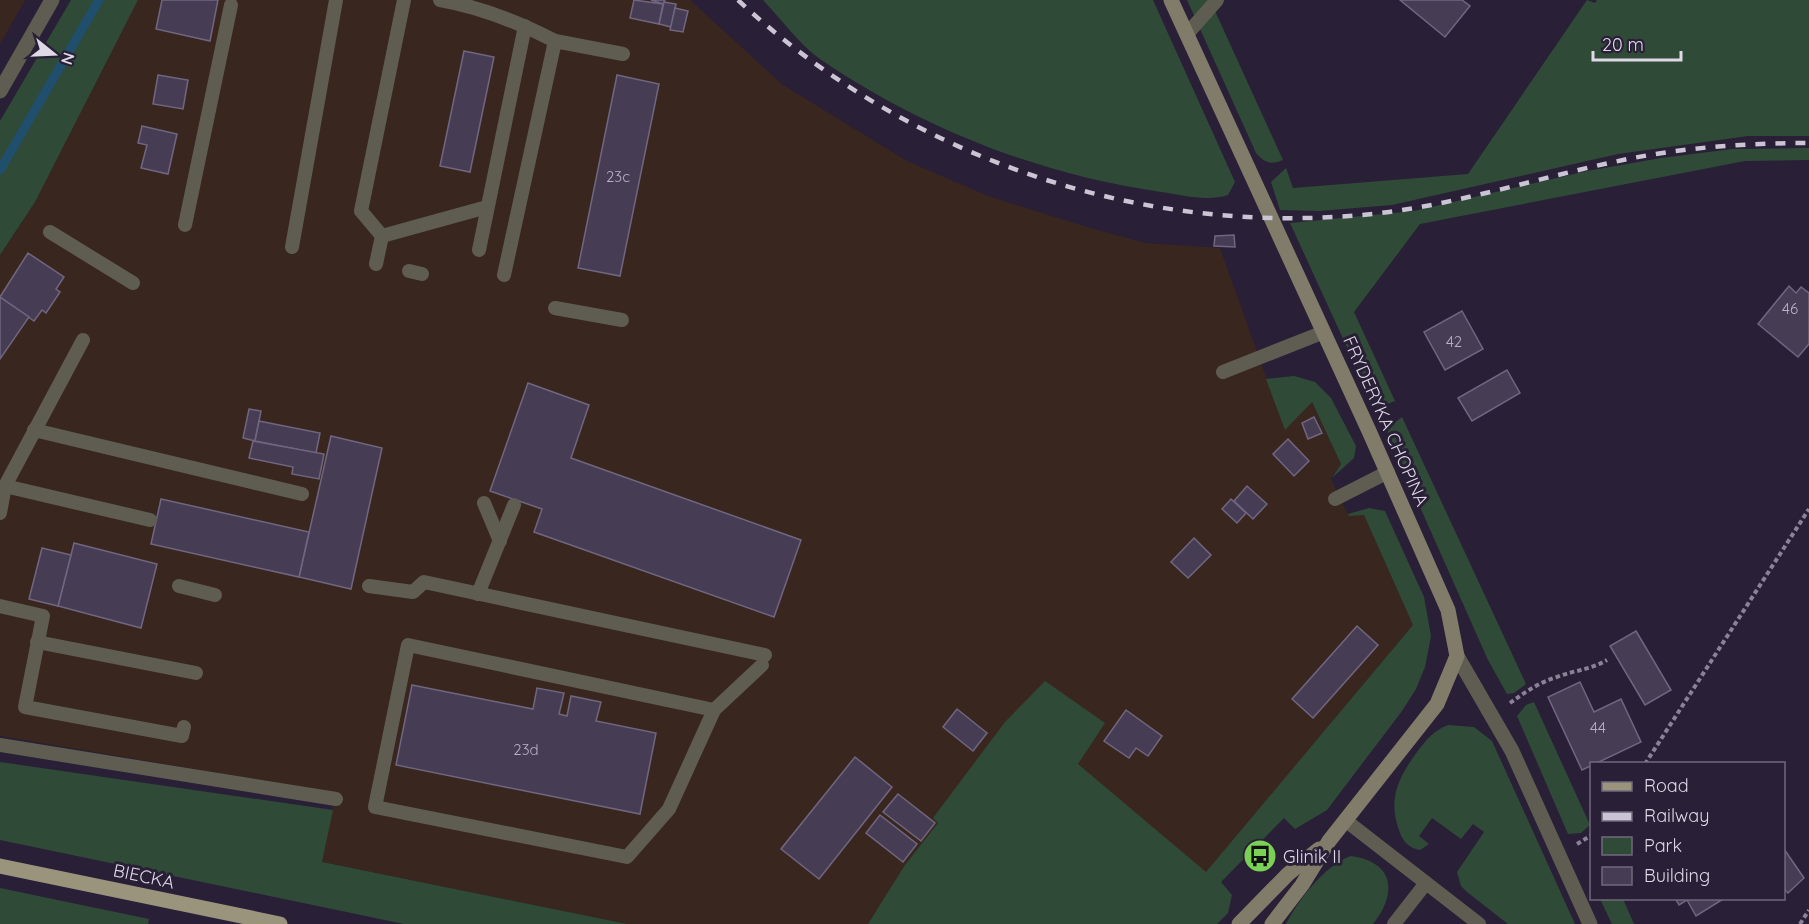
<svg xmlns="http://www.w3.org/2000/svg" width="1809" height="924" font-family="Quicksand,sans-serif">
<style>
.industrial{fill:#39271f}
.green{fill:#304a38}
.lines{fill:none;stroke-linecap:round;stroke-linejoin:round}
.stream{stroke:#204f6e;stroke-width:9}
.building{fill:#463d55;stroke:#706680;stroke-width:1.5}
.path{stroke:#8a8295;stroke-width:4;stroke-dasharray:4.5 3;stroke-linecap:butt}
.lane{stroke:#5f5d51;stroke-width:14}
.street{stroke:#5f5d51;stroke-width:15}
.secondary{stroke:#807c69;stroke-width:15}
.primary{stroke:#99947b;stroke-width:15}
.rail{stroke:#cac4d4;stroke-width:4.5;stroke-dasharray:10 10;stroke-linecap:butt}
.labels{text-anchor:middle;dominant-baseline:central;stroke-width:6;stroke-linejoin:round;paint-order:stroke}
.number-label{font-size:15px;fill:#b8b1c2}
.street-label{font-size:18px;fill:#ded8e7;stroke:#291f36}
.poi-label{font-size:18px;fill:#ded8e7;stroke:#291f36;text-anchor:start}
</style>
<rect width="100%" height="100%" fill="#291f36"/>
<g class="industrial">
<polygon points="0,0 25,0 0,44"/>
<polygon points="138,0 690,0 783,85 907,161 988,196 1087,227 1145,243 1220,248 1285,430 1311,401 1341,464 1331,478 1339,497 1349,516 1364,515 1413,625 1163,924 905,867 868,924 627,924 322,862 336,793 0,736 0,255 35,202"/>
</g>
<g class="green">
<polygon points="71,0 138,0 35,202 0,255 0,121"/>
<path d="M763,0H1153L1235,182L1228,195C1206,202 1183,195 1161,192C1040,175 921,128 820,59C799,44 781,19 763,0Z"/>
<path d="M1187,0H1210L1283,160C1270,165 1265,163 1256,153Z"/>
<polygon points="1587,0 1595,3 1597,0 1809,0 1809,136 1748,136 1618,154 1392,205 1319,211 1280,210 1271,182 1286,168 1293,188 1468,174"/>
<polygon points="1809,148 1809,160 1745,161 1420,224 1354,312 1395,401 1377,408 1368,393 1290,223 1414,211 1587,171 1661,158 1732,149"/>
<polygon points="1294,376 1315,382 1331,398 1356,446 1354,458 1332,478 1341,464 1312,402 1285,430 1266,379"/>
<polygon points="1402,417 1526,684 1514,693 1507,694 1488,660 1388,435 1387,429"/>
<polygon points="1369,508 1385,511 1424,597 1431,636 1425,667 1416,689 1402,711 1327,810 1295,829 1284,818 1221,882 1232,895 1228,913 1217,924 868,924 905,865 938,823 933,818 1005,722 1045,681 1105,723 1078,764 1206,872 1413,625 1364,515 1349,516 1348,514"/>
<polygon points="1534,702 1590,825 1581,833 1568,834 1517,716 1526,705"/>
<path d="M1448,725L1474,727L1492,741L1575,924H1508L1467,892L1461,886L1457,872L1484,832L1473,824L1461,839L1432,818L1419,836L1429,844L1420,850C1410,849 1403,841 1400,833C1387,800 1398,778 1417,752C1427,739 1433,731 1448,725Z"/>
<polygon points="0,762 333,810 322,862 627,924 404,924 0,840"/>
<path d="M1351,856C1395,862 1397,894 1373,924H1286C1298,900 1326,864 1351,856Z"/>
<polygon points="0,888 149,919 148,924 0,924"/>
<polygon points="1600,899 1623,899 1634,924 1612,924"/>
</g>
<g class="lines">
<polyline class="stream" points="0,170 99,0"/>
</g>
<g class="building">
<polygon points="162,0 218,0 210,41 156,29"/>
<polygon points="634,0 663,4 659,24 630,18"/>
<polygon points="651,0 665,0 663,4"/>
<polygon points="1400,0 1462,0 1470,6 1445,37"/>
<polygon points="664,2 676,4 671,27 659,24"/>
<polygon points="675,8 688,11 683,32 670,30"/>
<polygon points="464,51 494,57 470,172 440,166"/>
<polygon points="158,75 188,80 183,109 153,104"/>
<polygon points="617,75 659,84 620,276 578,268"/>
<polygon points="142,126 177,134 168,174 141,168 147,145 138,143"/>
<polygon points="1234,235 1235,247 1214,246 1215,236"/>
<polygon points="28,253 64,277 56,289 60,292 46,313 42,310 34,321 0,297"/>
<polygon points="1789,286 1796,293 1801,287 1809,293 1809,344 1798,357 1758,324"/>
<polygon points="0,297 29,317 0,359"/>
<polygon points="1462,311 1483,349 1445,370 1424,332"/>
<polygon points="1507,370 1520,393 1472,421 1458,398"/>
<polygon points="528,383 589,405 571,458 801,540 774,617 534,532 542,509 490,491"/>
<polygon points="249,409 261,411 255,441 243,438"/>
<polygon points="1314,417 1322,433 1308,439 1302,423"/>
<polygon points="259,421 320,433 316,453 255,441"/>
<polygon points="331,436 382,448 351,589 299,577"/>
<polygon points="1288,439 1309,461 1294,476 1273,454"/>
<polygon points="253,441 324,454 319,479 292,474 293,467 249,458"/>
<polygon points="1247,486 1267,504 1253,519 1234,501"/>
<polygon points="161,499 309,532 299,577 151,544"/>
<polygon points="1231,499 1246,513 1237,523 1222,509"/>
<polygon points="1194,538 1211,555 1188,578 1171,562"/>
<polygon points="74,543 157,564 141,628 58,606"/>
<polygon points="42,548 71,555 58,606 29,599"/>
<polygon points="1357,626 1378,645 1313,718 1292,699"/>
<polygon points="1636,631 1671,690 1645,705 1610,646"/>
<polygon points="1580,682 1594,712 1621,699 1641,742 1582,770 1548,697"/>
<polygon points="412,685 533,709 537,688 564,693 559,714 567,716 571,696 601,702 596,721 656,733 640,814 396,765"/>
<polygon points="957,709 987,733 973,751 943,727"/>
<polygon points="1126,710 1162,736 1148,756 1136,748 1129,758 1104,741"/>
<polygon points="855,757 892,787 819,879 781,849"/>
<polygon points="898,794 935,823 921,841 883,812"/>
<polygon points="880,815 917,844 903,862 866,833"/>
<polygon points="1784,849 1804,878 1788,893 1784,889"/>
<polygon points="1675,898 1725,898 1696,916 1687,900 1679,905"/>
</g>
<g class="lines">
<g class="path">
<path d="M1510,703C1525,692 1540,682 1557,677C1575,670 1590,670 1607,660"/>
<polyline points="1645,764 1809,509"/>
<polyline points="1577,844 1592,835"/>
<polyline points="1800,924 1809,910"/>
</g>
<g class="lane">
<path d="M440,0C481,7 518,22 555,41"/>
<polyline points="1187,34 1217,0"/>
<polyline points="185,225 231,5"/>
<polyline points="50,232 133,283"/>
<polyline points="382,236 487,207"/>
<polyline points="292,247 336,0"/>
<polyline points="479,250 525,26"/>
<polyline points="376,264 382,236 361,211 404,0"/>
<polyline points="409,271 422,274"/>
<polyline points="504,275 555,41 623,54"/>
<polyline points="555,308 622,320"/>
<polyline points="1223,372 1324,332"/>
<polyline points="34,430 302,494"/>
<polyline points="5,486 150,520"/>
<polyline points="1335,499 1388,472"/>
<polyline points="484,503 500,541"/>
<polyline points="0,513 5,486 83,340"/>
<polyline points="179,586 215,595"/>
<polyline points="369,586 413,592 424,582 765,655"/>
<polyline points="478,594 514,505"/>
<polyline points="0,606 43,616 25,707 182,736 184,727"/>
<polyline points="37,642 196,673"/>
<polyline points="714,710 669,809 627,857 375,807 408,645 714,710 762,665"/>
<polyline points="0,745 336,799"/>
<polyline points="1345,820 1479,924"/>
<polyline points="1394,924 1426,883"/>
</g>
<g class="street">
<polyline points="0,91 52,0"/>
<polyline points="1457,656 1512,751 1590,924"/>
</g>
<g class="secondary">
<polyline points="1171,0 1369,431 1448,610 1457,656 1437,704 1329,841 1302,885 1272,924"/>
<polyline points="1239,924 1288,874 1319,849"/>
</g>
<polyline class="primary" points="0,866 280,924"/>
<path class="rail" d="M738,0C911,162 1154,242 1389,212C1470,201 1548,175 1628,159C1687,147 1749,143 1809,143"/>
</g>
<defs>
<g id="bus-disc" transform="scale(1.725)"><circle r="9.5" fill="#7bd156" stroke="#291f36"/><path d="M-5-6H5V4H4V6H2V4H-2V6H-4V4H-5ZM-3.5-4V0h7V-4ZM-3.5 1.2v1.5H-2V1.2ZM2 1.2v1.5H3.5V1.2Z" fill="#111"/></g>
</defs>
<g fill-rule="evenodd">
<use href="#bus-disc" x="1260" y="856"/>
</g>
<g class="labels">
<g class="number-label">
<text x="618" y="176">23c</text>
<text x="1790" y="308">46</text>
<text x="1454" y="341">42</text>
<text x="1598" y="727">44</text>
<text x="526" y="749">23d</text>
</g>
<g class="street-label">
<text transform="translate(1386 421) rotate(66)">FRYDERYKA CHOPINA</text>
<text transform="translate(144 876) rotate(12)">BIECKA</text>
</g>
<g class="poi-label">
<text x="1283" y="856">Glinik II</text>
</g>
</g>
<rect x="1590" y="762" width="195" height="138" fill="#291f36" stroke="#71697d" stroke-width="1.5"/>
<rect x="1602" y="782" width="30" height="9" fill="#99947b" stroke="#71697d" stroke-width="1.5"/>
<text x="1644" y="792" font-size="18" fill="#ded8e7">Road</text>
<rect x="1602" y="812" width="30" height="9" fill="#cac4d4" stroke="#71697d" stroke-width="1.5"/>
<text x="1644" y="822" font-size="18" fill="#ded8e7">Railway</text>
<rect x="1602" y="837" width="30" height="18" fill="#304a38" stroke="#71697d" stroke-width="1.5"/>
<text x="1644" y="852" font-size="18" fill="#ded8e7">Park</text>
<rect x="1602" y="867" width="30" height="18" fill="#463d55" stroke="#71697d" stroke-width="1.5"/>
<text x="1644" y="882" font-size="18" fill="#ded8e7">Building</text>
<g transform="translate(54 54) rotate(108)" stroke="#291f36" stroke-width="4.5" paint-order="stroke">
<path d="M0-4.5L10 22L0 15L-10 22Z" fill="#ded8e7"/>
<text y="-9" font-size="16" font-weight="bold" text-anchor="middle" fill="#ded8e7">N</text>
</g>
<path d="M1593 51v9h88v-9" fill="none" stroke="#ded8e7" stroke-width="3"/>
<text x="1602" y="51" font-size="18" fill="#ded8e7" stroke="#291f36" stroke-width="4.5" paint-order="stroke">20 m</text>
</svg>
